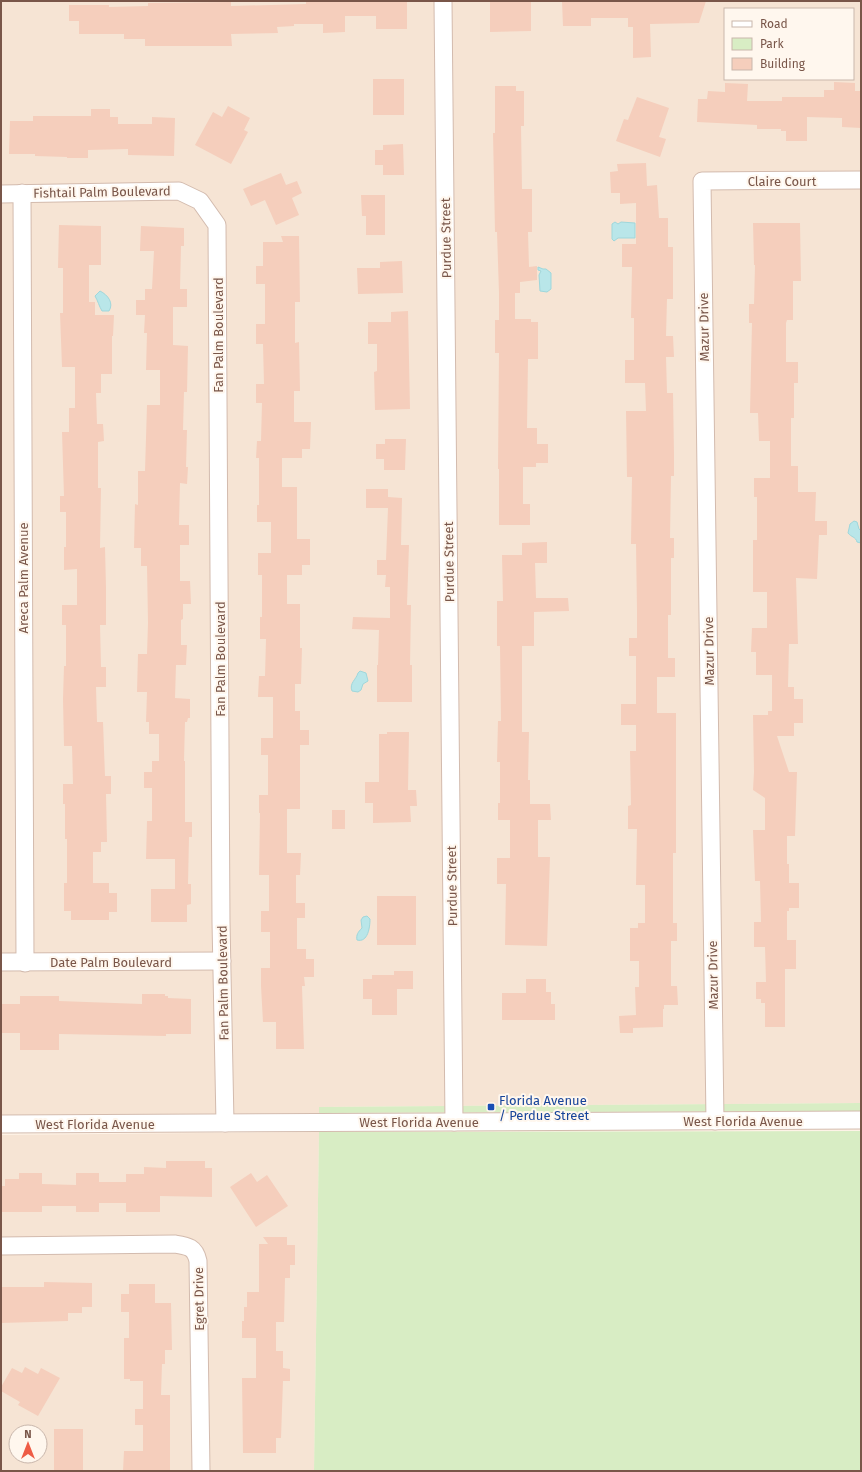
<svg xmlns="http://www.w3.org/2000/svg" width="862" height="1472" font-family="'Fira Sans',sans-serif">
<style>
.residential{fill:#f6e4d4;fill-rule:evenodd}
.green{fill:#d8edc4}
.water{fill:#b9e6e9;stroke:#9fd7db}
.building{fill:#f5cebc}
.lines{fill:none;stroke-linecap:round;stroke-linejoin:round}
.minor-casing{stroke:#d3bbae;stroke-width:19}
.minor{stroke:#fff;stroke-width:17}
.transit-dot{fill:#1a4fb4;stroke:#fff7ee;stroke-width:1.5}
.labels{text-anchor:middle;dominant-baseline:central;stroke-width:4;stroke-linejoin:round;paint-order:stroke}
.street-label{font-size:13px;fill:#795649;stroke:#fff7ee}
.transit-label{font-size:13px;fill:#164399;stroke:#fff7ee;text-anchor:start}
</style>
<rect width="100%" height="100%" fill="#fef3e7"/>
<g class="residential">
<path d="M1,1H861V1103L319,1107V1113L1,1115ZM725,9H853V79H725Z"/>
<path d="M319,1132L314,1471H1V1135ZM16,1432H40V1456H16Z"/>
</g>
<g class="green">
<polygon points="861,1103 861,1111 319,1113 319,1107"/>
<polygon points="861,1131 861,1471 314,1471 319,1132"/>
</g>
<g class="water">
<polygon points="615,222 618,224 621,222 635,223 635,238 618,238 614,241 612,239 612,224"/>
<polygon points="538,267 543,269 546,269 551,273 551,289 547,292 540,291 539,275 541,271 538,270"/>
<path d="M100,291C108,295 114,303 109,311H102C99,306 98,301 95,296Z"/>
<path d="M854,521L857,522L859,529L861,531V543L857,542C856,537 851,537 848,533L850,524Z"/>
<path d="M360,671L366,673L368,681L363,684L361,690L358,692L352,691C349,683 356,680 358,673Z"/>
<path d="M367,916L370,919C370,927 368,943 357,940C356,935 358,932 362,928L361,920L363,917Z"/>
</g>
<g class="building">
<polygon points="407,1 407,29 376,29 376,16 345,16 345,32 323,33 323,24 294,24 294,26 277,27 278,33 231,34 232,46 145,46 145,39 124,39 124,34 79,34 79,21 69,21 69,5 109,5 109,7 148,6 148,3 231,2 231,6 306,4 306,2"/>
<polygon points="490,1 531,1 531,31 490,32"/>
<polygon points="562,1 706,1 699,23 650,24 651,57 633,58 633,27 628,27 628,18 591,18 591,26 563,26"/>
<rect x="373" y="79" width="31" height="36"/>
<polygon points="834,82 855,83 855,91 861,91 861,128 842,127 842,118 807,117 807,141 786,141 786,131 781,131 781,129 757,129 757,125 697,122 698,99 707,99 708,91 725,92 725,83 748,84 747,101 782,101 782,97 824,97 824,90 834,90"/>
<polygon points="495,86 516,86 516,91 524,91 524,126 521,126 522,189 532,189 532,232 528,232 529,267 537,266 537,280 520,282 520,293 515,293 515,319 531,319 531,322 538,322 538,359 528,359 527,428 537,428 537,444 548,444 548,463 536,463 536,467 523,467 523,504 530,504 530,525 499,525 499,469 498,469 499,353 495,353 495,320 499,320 499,293 497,232 495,232 493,133 495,133"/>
<polygon points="637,97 669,108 659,137 666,139 660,157 616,141 624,119 628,120"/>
<polygon points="228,106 250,118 244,130 248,132 231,164 195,145 213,112 222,117"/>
<polygon points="91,109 110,109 110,117 118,117 118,124 152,124 152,117 175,118 174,156 128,155 128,149 88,150 88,158 67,158 67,157 35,156 35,154 9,154 10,121 33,121 33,116 91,116"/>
<polygon points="403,144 404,175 383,175 383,165 375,165 375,150 383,150 383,145"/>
<polygon points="646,163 647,186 657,185 659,218 668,218 668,247 673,247 673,299 667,299 666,336 673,336 674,357 666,357 667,393 673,393 674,455 674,476 671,476 670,538 674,538 674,558 671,558 671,615 668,615 668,658 675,658 675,677 657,677 657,713 676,713 676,853 673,853 673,923 677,923 677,941 671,941 671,986 677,986 678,1005 664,1005 664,1009 663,1009 663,1027 633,1028 633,1033 620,1033 619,1016 636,1015 635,987 639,987 639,961 630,961 630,928 638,928 638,923 645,923 645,885 636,885 637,829 628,829 628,806 631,805 630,751 636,751 636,725 621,725 621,704 636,704 636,656 629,656 629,638 637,638 637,611 636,544 631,544 632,477 627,477 626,411 646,411 645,383 625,383 625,360 634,360 634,318 631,318 632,267 622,267 622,244 636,244 636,203 620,204 620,193 611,193 610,172 618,171 617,164"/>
<polygon points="281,173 286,185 297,181 302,193 292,198 299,215 276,225 265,200 251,206 243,189"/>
<polygon points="361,195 385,195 385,235 366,235 366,216 362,216"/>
<polygon points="753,223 800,223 801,281 793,281 793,320 787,320 786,323 786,362 798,362 798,383 794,383 794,418 791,418 791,466 798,466 798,492 816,492 815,521 827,521 827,535 819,535 817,579 796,578 798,644 789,644 788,687 794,687 794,699 803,699 803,723 794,723 794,736 777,736 789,772 797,772 795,836 787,836 787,864 789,864 789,883 799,883 799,908 789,908 789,911 787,911 787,940 796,940 796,969 785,969 785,1027 765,1027 765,1003 761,1003 761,999 756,999 756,982 766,982 765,947 754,947 754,922 761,922 760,881 755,881 753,830 765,830 765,798 753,790 754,772 753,715 768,715 768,711 772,711 772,675 756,675 756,652 751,652 752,628 767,628 767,592 753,592 753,540 757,540 757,497 754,497 754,478 770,478 770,441 759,441 758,413 750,413 752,323 749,323 749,304 754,304 755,265 754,265"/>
<polygon points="59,225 101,226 101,265 89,265 89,302 95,302 95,315 114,315 113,336 112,336 112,374 101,374 101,393 96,393 97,424 103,424 104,441 98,442 98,488 101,488 100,548 105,547 106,588 106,625 100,625 101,667 106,667 106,687 96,687 97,722 103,722 105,776 111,776 111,794 106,794 107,842 101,842 101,852 93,852 93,883 109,883 109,893 117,893 117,912 109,912 109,920 71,920 71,911 64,911 64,883 67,883 67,839 65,839 65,804 63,804 63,784 73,784 72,746 64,746 63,699 64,666 66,666 66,625 62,625 62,605 77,605 77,569 64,570 64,547 66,547 66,512 60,512 60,496 64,496 62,432 69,432 69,408 75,408 75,367 62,367 60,313 63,313 63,268 58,268"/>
<polygon points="141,226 184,228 184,246 181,246 180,289 187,289 187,307 173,307 173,345 188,346 187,392 184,392 183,430 187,430 186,467 188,467 187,484 180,483 179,525 189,525 189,545 180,545 180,581 190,581 191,604 183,604 183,619 181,620 181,645 187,645 186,665 176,665 175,698 190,699 190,718 188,718 187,722 185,722 184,761 185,761 185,822 192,822 192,837 189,837 188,884 191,884 191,904 187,905 187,922 151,922 151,889 175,889 175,859 146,859 147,821 152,821 152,788 144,788 144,772 152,772 152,761 159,761 159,734 149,734 149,722 146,722 147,692 137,692 138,654 147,654 148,623 147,566 141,566 141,548 134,548 135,504 138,505 138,471 145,471 147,405 160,405 160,370 146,370 147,333 144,333 145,315 136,315 136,300 145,300 145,289 152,289 154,251 140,251"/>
<polygon points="281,236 299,236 300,302 295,302 295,343 299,342 300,391 294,391 294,422 311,422 310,449 302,449 302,458 282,458 282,487 297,487 297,539 310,539 310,565 302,565 302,575 287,575 287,604 300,604 300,648 302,648 301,684 295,684 295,711 300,711 300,730 309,730 309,745 300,745 300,809 287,809 287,853 301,853 300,875 296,875 296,903 305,903 305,918 297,918 297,949 306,949 306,959 314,959 314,977 304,977 305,986 302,986 304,1049 276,1049 276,1022 263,1022 261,986 261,968 270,968 270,932 261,932 261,911 269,911 269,875 259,875 260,813 259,813 259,795 268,795 268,755 261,755 261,738 273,738 273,697 258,697 259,676 265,676 266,639 260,639 260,617 262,617 262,575 258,575 258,553 271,553 271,522 257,522 257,505 259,505 259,458 256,458 257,441 261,441 262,403 256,403 256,384 264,384 263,344 256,344 256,324 265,324 265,284 256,284 256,266 263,266 263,242 283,242"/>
<polygon points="402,261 403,293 358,294 357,268 380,268 380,262"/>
<polygon points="408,311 410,409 375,410 374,372 377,371 377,344 368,344 368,322 391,322 391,312"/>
<polygon points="385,439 406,439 405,470 384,470 384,459 376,459 376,444 385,444"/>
<polygon points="366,489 388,489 388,497 402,498 401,545 409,545 407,605 411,605 410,665 412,665 412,702 377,702 377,665 378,665 379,630 352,629 353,617 390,618 390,587 385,587 386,575 377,575 377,560 386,560 388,508 366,508"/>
<polygon points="547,542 547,563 535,563 536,598 568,598 569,611 534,612 534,646 522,646 522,732 529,732 528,780 530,780 530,804 550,804 551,820 538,820 538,857 550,857 547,946 505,945 506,884 497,884 497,858 510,858 510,820 498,820 498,803 500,803 500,762 497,762 498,721 501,721 500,646 497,646 497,601 503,601 502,555 522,555 522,543"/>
<polygon points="387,732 409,732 408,790 416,790 417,806 410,806 411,822 373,823 373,803 365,803 365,782 379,782 379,734 387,734"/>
<rect x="332" y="810" width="13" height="19"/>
<rect x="377" y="896" width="39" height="49"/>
<polygon points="394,971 413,971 413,989 397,989 397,1015 372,1015 372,999 363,999 363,979 372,979 372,975 394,975"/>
<polygon points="526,979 546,979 546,992 551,992 551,1004 555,1004 555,1020 502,1020 502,993 526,993"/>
<polygon points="142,994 165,994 165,996 168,996 168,998 191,999 191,1034 166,1034 166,1036 59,1034 59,1050 20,1050 20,1033 1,1033 1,1004 20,1004 20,996 59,996 59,1001 142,1004"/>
<polygon points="166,1161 205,1161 205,1168 212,1168 212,1197 160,1196 160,1212 126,1212 126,1203 99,1203 99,1212 76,1212 76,1206 42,1206 42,1212 1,1212 1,1186 5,1186 5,1179 19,1179 19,1173 42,1173 42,1184 76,1185 76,1173 99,1173 99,1182 126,1182 126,1174 144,1174 144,1167 166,1168"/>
<polygon points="251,1173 257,1182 267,1175 288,1206 256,1227 230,1187"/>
<polygon points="263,1237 287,1237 287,1245 295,1245 295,1265 290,1265 290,1278 285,1278 284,1322 276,1322 276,1351 283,1351 283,1368 290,1369 290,1381 283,1381 281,1438 276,1438 276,1453 243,1453 242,1378 256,1378 256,1338 242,1338 242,1321 244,1321 244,1307 247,1307 247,1292 259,1292 259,1244 268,1244"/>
<polygon points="44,1282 92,1283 92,1307 82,1307 82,1313 68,1313 68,1321 1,1323 1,1287 44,1287"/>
<polygon points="129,1284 155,1284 155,1303 171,1303 172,1350 165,1350 165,1364 162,1364 161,1395 170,1395 170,1471 123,1471 124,1451 143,1451 143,1425 135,1425 135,1409 143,1409 143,1381 130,1381 130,1379 124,1379 124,1338 129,1338 129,1312 121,1312 121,1294 129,1294"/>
<polygon points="25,1367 38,1374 41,1368 60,1378 38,1416 18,1405 20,1402 1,1391 1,1387 12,1368 22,1373"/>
<rect x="54" y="1429" width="29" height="41"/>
</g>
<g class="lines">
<g class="minor-casing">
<g id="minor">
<polyline points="443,1 454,1122"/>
<polyline points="22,193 25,963"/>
<polyline points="1,194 179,191 200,201 217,225 221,922 225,1123"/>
<polyline points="1,962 222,961"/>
<polyline points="715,1121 702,181 861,180"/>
<polyline points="1,1124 861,1120"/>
<path d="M1,1246L175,1244C188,1246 195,1247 198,1261L201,1471"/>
</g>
</g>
<use href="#minor" class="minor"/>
</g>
<rect class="transit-dot" x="487" y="1103" width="8" height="8" rx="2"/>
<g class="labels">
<g class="street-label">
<text x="782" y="181">Claire Court</text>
<text transform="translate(102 192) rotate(-1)">Fishtail Palm Boulevard</text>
<text transform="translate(446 238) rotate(-91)">Purdue Street</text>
<text transform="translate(704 327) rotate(-91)">Mazur Drive</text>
<text transform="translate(218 335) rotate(-90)">Fan Palm Boulevard</text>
<text transform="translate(449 562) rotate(-91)">Purdue Street</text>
<text transform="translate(23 578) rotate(-90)">Areca Palm Avenue</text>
<text transform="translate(709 651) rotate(-91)">Mazur Drive</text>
<text transform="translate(220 659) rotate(-90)">Fan Palm Boulevard</text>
<text transform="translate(452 886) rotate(-91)">Purdue Street</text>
<text x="111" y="962">Date Palm Boulevard</text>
<text transform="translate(713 975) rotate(-91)">Mazur Drive</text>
<text transform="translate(223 983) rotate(-91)">Fan Palm Boulevard</text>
<text x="743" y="1121">West Florida Avenue</text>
<text x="419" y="1122">West Florida Avenue</text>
<text x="95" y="1124">West Florida Avenue</text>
<text transform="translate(199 1299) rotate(-91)">Egret Drive</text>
</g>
<g class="transit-label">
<text x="499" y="1100">Florida Avenue<tspan x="499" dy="15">/ Perdue Street</tspan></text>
</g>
</g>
<rect width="862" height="1472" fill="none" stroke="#795649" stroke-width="4"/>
<rect x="724" y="8" width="130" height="72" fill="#fff7ee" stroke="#c9b7ac"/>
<rect x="732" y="21" width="20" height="6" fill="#ffffff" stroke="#c9b7ac"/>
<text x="760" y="28" font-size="12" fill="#795649">Road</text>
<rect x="732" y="38" width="20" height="12" fill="#d8edc4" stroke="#c9b7ac"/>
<text x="760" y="48" font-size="12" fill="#795649">Park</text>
<rect x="732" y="58" width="20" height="12" fill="#f5cebc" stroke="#c9b7ac"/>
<text x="760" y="68" font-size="12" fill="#795649">Building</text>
<g transform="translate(28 1444)"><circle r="19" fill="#fff7ee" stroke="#c9b7ac"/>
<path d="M0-3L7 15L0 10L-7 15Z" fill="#ee5c45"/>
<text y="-6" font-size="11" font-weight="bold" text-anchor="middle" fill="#795649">N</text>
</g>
</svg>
